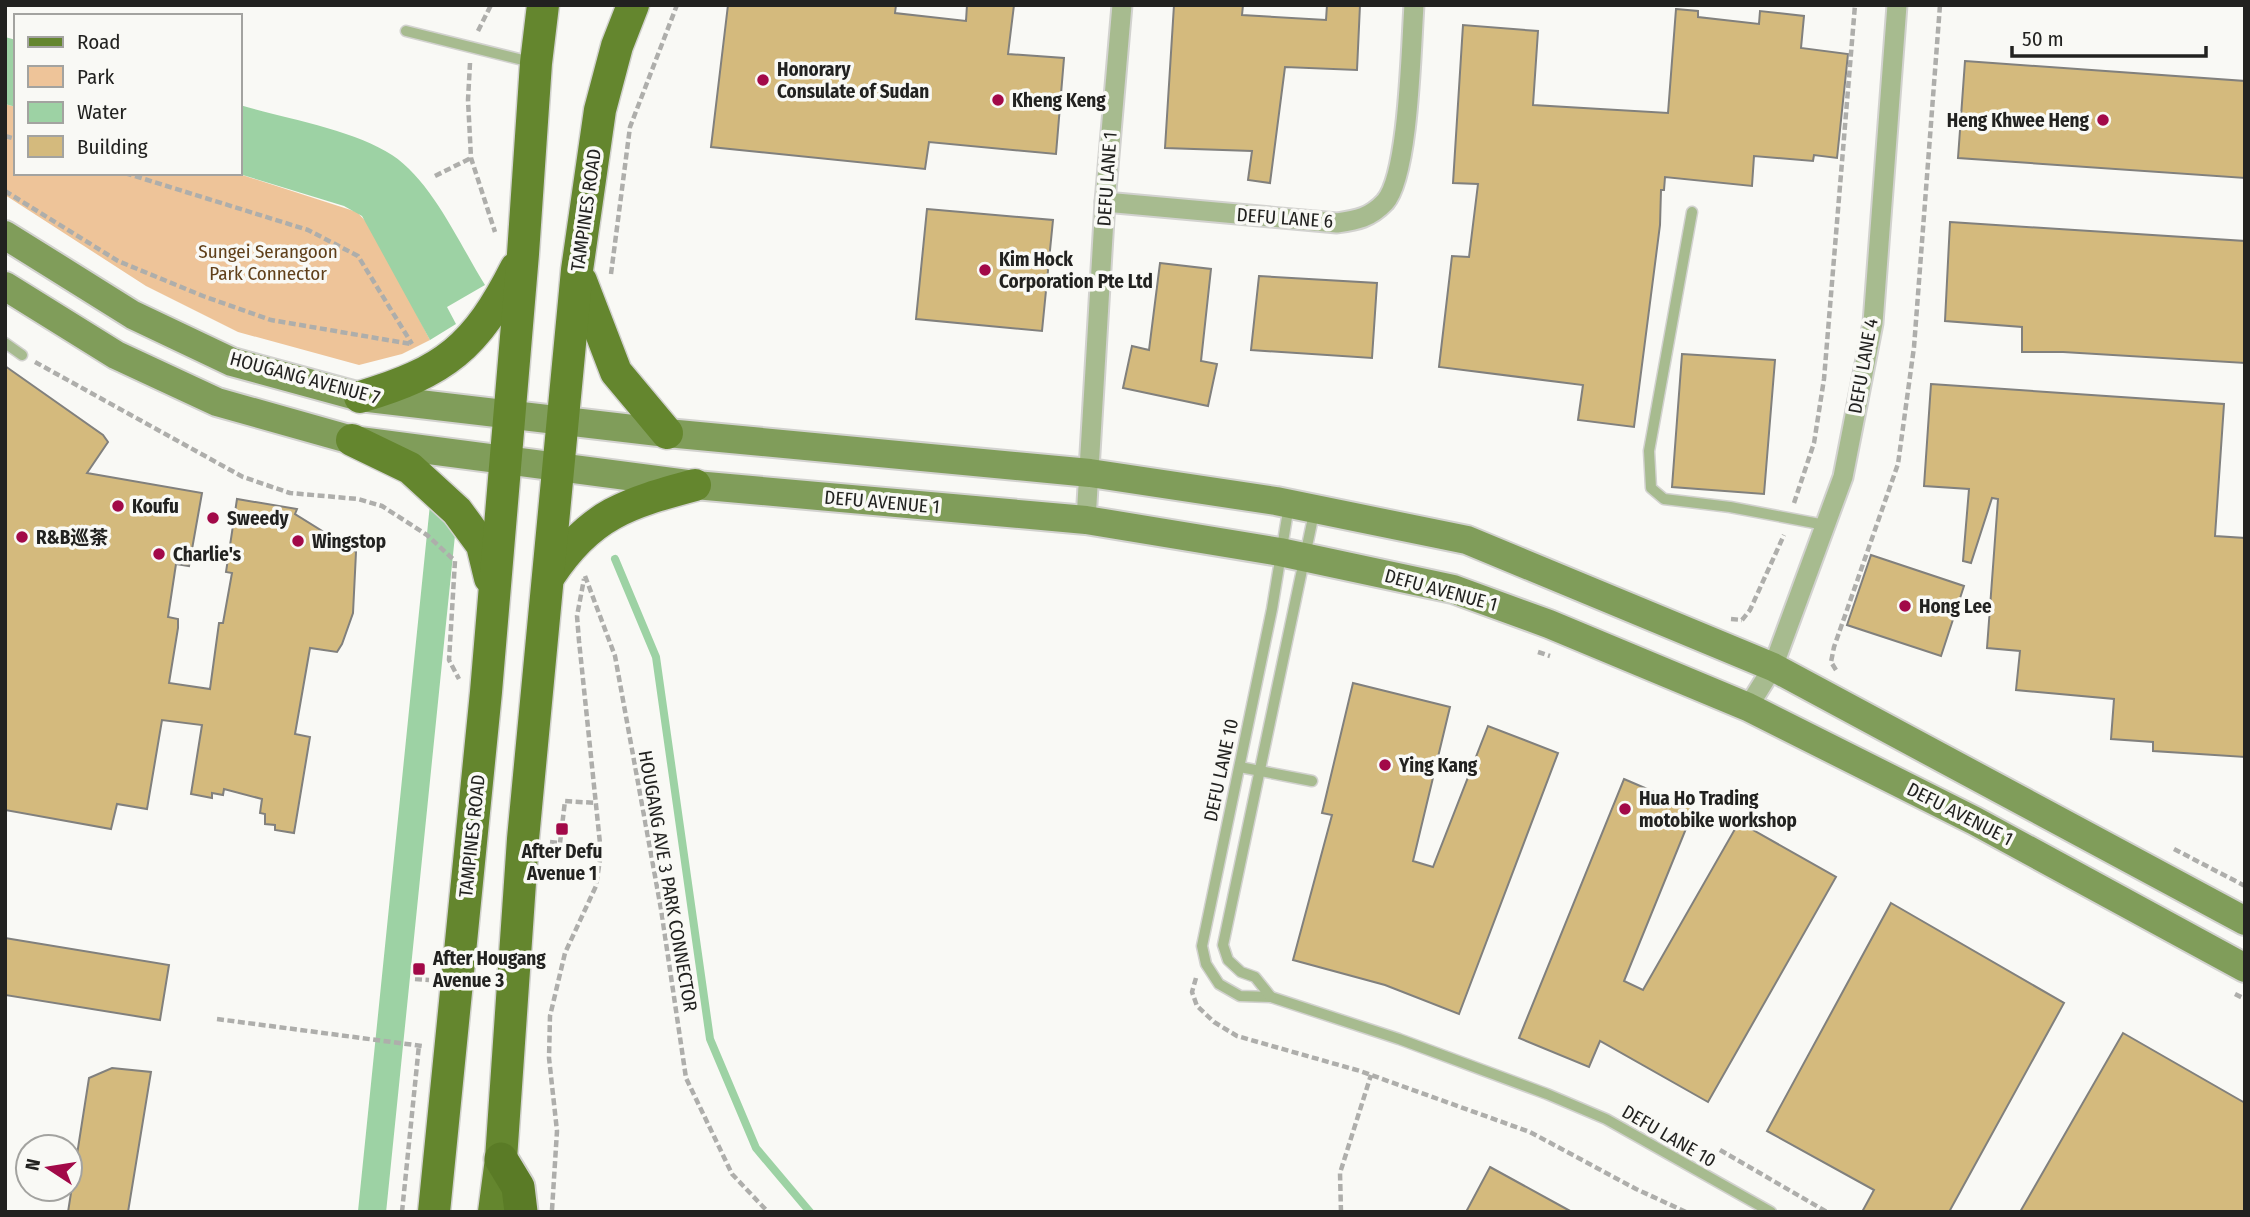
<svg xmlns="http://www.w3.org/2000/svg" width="2250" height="1217" font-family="'Fira Sans Condensed','Noto Sans SC',sans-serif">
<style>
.green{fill:#eec499}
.water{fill:#9dd2a4}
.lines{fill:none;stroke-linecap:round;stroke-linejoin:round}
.stream{stroke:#9dd2a4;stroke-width:8}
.canal{stroke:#9dd2a4;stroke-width:28}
.building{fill:#d4ba7d;stroke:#81807d;stroke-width:2}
.service-casing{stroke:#d2d2cf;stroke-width:13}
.minor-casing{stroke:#d2d2cf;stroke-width:23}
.secondary-casing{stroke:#d2d2cf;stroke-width:32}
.primary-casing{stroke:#d2d2cf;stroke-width:35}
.trunk-casing{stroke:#d2d2cf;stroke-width:37}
.path{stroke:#aeaeab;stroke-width:4.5;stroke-dasharray:7 3.5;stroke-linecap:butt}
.service{stroke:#a7bb8f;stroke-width:10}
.minor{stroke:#a7bb8f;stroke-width:19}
.secondary{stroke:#809d5a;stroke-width:28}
.primary{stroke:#64862e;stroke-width:32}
.trunk{stroke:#5a7b26;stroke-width:33}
.poi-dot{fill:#a20948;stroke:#f9f9f5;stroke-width:2.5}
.labels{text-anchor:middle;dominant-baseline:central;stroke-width:7;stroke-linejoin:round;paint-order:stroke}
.poi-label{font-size:19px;font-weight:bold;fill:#222220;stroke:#f9f9f5;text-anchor:start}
.street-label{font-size:19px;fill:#222220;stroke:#f9f9f5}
.park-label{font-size:19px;fill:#60401b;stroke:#f9f9f5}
</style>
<rect width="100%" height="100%" fill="#f9f9f5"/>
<polygon class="green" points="5,104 16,107 16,173 236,173 357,212 371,227 430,340 402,354 359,365 238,332 146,286 5,195"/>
<g class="water">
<polygon points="5,37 16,40 16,107 5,104"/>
<path d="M240,105C284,118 355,130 392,155C432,181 460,245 485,285L447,307L456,324L430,340L362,216L344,206L236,173H240Z"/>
</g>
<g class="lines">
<polyline class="stream" points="615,559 656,657 710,1039 756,1148 810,1212"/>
<polyline class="canal" points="372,1212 444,505"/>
</g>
<g class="building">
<polygon points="728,5 896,5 895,13 966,21 967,5 1014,5 1008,54 1064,58 1056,154 929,142 925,169 711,147"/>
<polygon points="1174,5 1243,5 1242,15 1326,20 1327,5 1360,5 1357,70 1285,67 1270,183 1248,180 1252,151 1165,148"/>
<polygon points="1676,9 1698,11 1698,17 1759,24 1760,11 1804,16 1801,48 1848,54 1837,158 1814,155 1813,161 1754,156 1752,186 1665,177 1664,190 1661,190 1660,225 1634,427 1578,420 1583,385 1439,367 1452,256 1469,257 1478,184 1453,183 1463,25 1538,31 1533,105 1668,113"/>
<polygon points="1965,61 2245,81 2245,178 1958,158"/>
<polygon points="927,209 1053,220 1042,331 916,319"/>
<polygon points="1950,222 2245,241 2245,363 2063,352 2022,352 2022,327 1945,321"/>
<polygon points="1160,263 1211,269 1201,361 1217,364 1208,406 1123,388 1132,346 1149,350"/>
<polygon points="1259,276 1377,283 1372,358 1251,350"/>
<polygon points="1682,354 1775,360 1764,494 1672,487"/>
<polygon points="5,366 103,435 108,442 87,473 202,493 189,566 176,564 168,617 178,619 178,628 169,683 210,689 219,623 223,623 232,573 226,572 237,499 297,509 295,514 356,552 353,613 342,644 337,652 310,648 295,734 310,737 294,833 275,830 275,825 265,824 265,814 260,813 262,799 224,789 223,795 212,793 212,798 191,794 202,725 162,720 147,809 117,804 111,829 5,810"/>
<polygon points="1931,384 2224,404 2215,536 2245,538 2245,757 2153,751 2153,742 2111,739 2114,699 2016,690 2020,651 1987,648 1998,499 1992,498 1971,563 1963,561 1969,489 1924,486"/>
<polygon points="1871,555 1964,586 1941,656 1847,625"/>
<polygon points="1353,683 1450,707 1413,861 1433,867 1488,726 1558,753 1459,1014 1385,985 1293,960 1332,815 1322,813"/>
<polygon points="1624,779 1694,809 1624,981 1643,990 1739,822 1836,877 1708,1102 1600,1041 1589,1067 1519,1038"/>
<polygon points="1891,903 2064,1003 1949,1212 1862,1212 1874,1190 1767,1131"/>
<polygon points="5,938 169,965 160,1020 5,995"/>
<polygon points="2123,1033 2245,1103 2245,1212 2020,1212"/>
<polygon points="112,1068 151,1072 128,1212 68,1212 89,1078"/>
<polygon points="1490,1167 1572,1212 1466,1212"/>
</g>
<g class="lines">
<g class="service-casing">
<g id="service">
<polyline points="406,31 531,62"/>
<polyline points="1692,212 1649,451 1651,488 1664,499 1730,507 1825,525"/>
<polyline points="5,343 22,355"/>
<polyline points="1289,505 1272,609 1202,946 1206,964 1219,984 1240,996 1271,997 1399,1039 1547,1094 1606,1119 1771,1212"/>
<polyline points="1240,767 1312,781"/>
<polyline points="1271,997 1255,977 1241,972 1228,960 1223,945 1314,513"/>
</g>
</g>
<g class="minor-casing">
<g id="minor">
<path d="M1105,202L1337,223C1357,220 1370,218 1385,202C1409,175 1411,46 1414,5"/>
<polyline points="1086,520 1105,202 1122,5"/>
<polyline points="1748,707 1773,667 1843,477 1873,323 1897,5"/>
</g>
</g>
<g class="secondary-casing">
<g id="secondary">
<polyline points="5,235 133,315 232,362 360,397 667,433 1090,473 1276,501 1467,540 1773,667 2245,921"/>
<polyline points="5,286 116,355 217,402 352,440 695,485 1086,520 1280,552 1453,589 1549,624 1748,707 1975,821 2245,968"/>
</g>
</g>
<g class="primary-casing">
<g id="primary">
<polyline points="581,281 616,372 667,433"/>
<path d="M360,397C445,372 476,347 516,268"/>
<polyline points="352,440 410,468 457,511 482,545 490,578"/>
<path d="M550,575C590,514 628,503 695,485"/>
<polyline points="434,1212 486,692 523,254 536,63 543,5"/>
<polyline points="494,1212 501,1159 523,839 577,270 600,110 617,46 633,5"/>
</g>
</g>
<g class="trunk-casing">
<polyline id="trunk" points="501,1159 518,1187 521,1212"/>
</g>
<g class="path">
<polyline points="478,31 491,5"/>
<polyline points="470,63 468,100 471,158 495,232"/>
<polyline points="5,136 16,139"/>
<polyline points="125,173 308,230 358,256 412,344"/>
<polyline points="435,176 471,158"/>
<polyline points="5,191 118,261 203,296 271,320 411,344"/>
<polyline points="611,274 630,127 677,5"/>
<polyline points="35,362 243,477 290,493 358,499 382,506 427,535 455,561 449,660 459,679"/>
<polyline points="1794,503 1814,443 1824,379 1855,5"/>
<polyline points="585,576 615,656 661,909 686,1078 732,1174 768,1212"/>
<polyline points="1731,619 1742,620"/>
<polyline points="1742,620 1750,610 1784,535"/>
<polyline points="1538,652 1550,656"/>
<polyline points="1836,670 1831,662 1834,647 1898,464 1914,347 1940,5"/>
<polyline points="550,842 560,843 565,801 596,803"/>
<polyline points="2174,849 2245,886"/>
<polyline points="1196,978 1192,992 1197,1006 1214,1022 1237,1036 1360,1071 1530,1132 1636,1189 1686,1212"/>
<polyline points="415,979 429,980"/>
<polyline points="2235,994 2245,999"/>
<polyline points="217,1019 422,1046"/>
<polyline points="1720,1150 1827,1212"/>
<polyline points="552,1210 557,1131 549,1058 550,1016 565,953 596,886 601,853 579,641 577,616 584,579"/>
<polyline points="402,1212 419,1045"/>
<polyline points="1341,1212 1340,1173 1371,1075"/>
</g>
<use href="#service" class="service"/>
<use href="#minor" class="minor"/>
<use href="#secondary" class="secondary"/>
<use href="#primary" class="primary"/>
<use href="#trunk" class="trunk"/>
</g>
<g class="poi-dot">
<circle cx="763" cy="80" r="7"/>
<circle cx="998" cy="100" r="7"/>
<circle cx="2103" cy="120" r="7"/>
<circle cx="985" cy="270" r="7"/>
<circle cx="118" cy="506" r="7"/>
<circle cx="213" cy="518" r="7"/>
<circle cx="22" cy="537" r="7"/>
<circle cx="298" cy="541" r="7"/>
<circle cx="159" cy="554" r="7"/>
<circle cx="1905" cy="606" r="7"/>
<circle cx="1385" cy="765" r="7"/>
<circle cx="1625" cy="809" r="7"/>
<rect x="555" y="822" width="14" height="14" rx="3.5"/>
<rect x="412" y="962" width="14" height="14" rx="3.5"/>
</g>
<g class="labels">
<g class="poi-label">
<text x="777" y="69">Honorary<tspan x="777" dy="22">Consulate of Sudan</tspan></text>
<text x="1012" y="100">Kheng Keng</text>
<text x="2089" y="120" text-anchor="end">Heng Khwee Heng</text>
<text x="999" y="259">Kim Hock<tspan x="999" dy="22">Corporation Pte Ltd</tspan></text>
<text x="132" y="506">Koufu</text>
<text x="227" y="518">Sweedy</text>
<text x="36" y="537">R&amp;B巡茶</text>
<text x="312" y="541">Wingstop</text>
<text x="173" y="554">Charlie's</text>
<text x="1919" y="606">Hong Lee</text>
<text x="1399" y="765">Ying Kang</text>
<text x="1639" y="798">Hua Ho Trading<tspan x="1639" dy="22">motobike workshop</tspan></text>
<text x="562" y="851" text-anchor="middle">After Defu<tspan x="562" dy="22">Avenue 1</tspan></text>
<text x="433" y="958">After Hougang<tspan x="433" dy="22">Avenue 3</tspan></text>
</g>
<g class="street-label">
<text transform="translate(1107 179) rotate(-86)">DEFU LANE 1</text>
<text transform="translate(586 210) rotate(-82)">TAMPINES ROAD</text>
<text transform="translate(1285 218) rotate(4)">DEFU LANE 6</text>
<text transform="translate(1863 366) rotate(-80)">DEFU LANE 4</text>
<text transform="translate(305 378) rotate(15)">HOUGANG AVENUE 7</text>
<text transform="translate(882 502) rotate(5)">DEFU AVENUE 1</text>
<text transform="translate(1441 590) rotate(15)">DEFU AVENUE 1</text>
<text transform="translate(1221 770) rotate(-78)">DEFU LANE 10</text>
<text transform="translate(1960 814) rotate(27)">DEFU AVENUE 1</text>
<text transform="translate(472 836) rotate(-84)">TAMPINES ROAD</text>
<text transform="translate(668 881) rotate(80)">HOUGANG AVE 3 PARK CONNECTOR</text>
<text transform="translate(1669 1136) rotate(30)">DEFU LANE 10</text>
</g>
<g class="park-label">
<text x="268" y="251">Sungei Serangoon<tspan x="268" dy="22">Park Connector</tspan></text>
</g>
</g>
<rect width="2250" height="1217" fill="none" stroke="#222220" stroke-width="14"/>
<rect x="14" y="14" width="228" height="161" fill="#f9f9f5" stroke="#a3a3a0" stroke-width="2"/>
<rect x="28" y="37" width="35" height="10" fill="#64862e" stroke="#a3a3a0" stroke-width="2"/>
<text x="77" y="49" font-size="21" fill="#222220">Road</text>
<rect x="28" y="66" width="35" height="21" fill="#eec499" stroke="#a3a3a0" stroke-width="2"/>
<text x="77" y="84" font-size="21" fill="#222220">Park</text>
<rect x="28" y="102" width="35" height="21" fill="#9dd2a4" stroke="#a3a3a0" stroke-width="2"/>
<text x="77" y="119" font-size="21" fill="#222220">Water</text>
<rect x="28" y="136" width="35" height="21" fill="#d4ba7d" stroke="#a3a3a0" stroke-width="2"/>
<text x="77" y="154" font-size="21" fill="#222220">Building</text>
<g transform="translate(49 1168) rotate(282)"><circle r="33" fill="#f9f9f5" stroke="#a3a3a0" stroke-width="2"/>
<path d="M0-5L12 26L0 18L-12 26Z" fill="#a20948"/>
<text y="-10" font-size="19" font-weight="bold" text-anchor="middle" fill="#222220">N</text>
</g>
<path d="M2012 46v10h194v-10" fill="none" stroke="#222220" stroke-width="3.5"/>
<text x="2022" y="46" font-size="21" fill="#222220" stroke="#f9f9f5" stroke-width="5" paint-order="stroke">50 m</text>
</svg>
